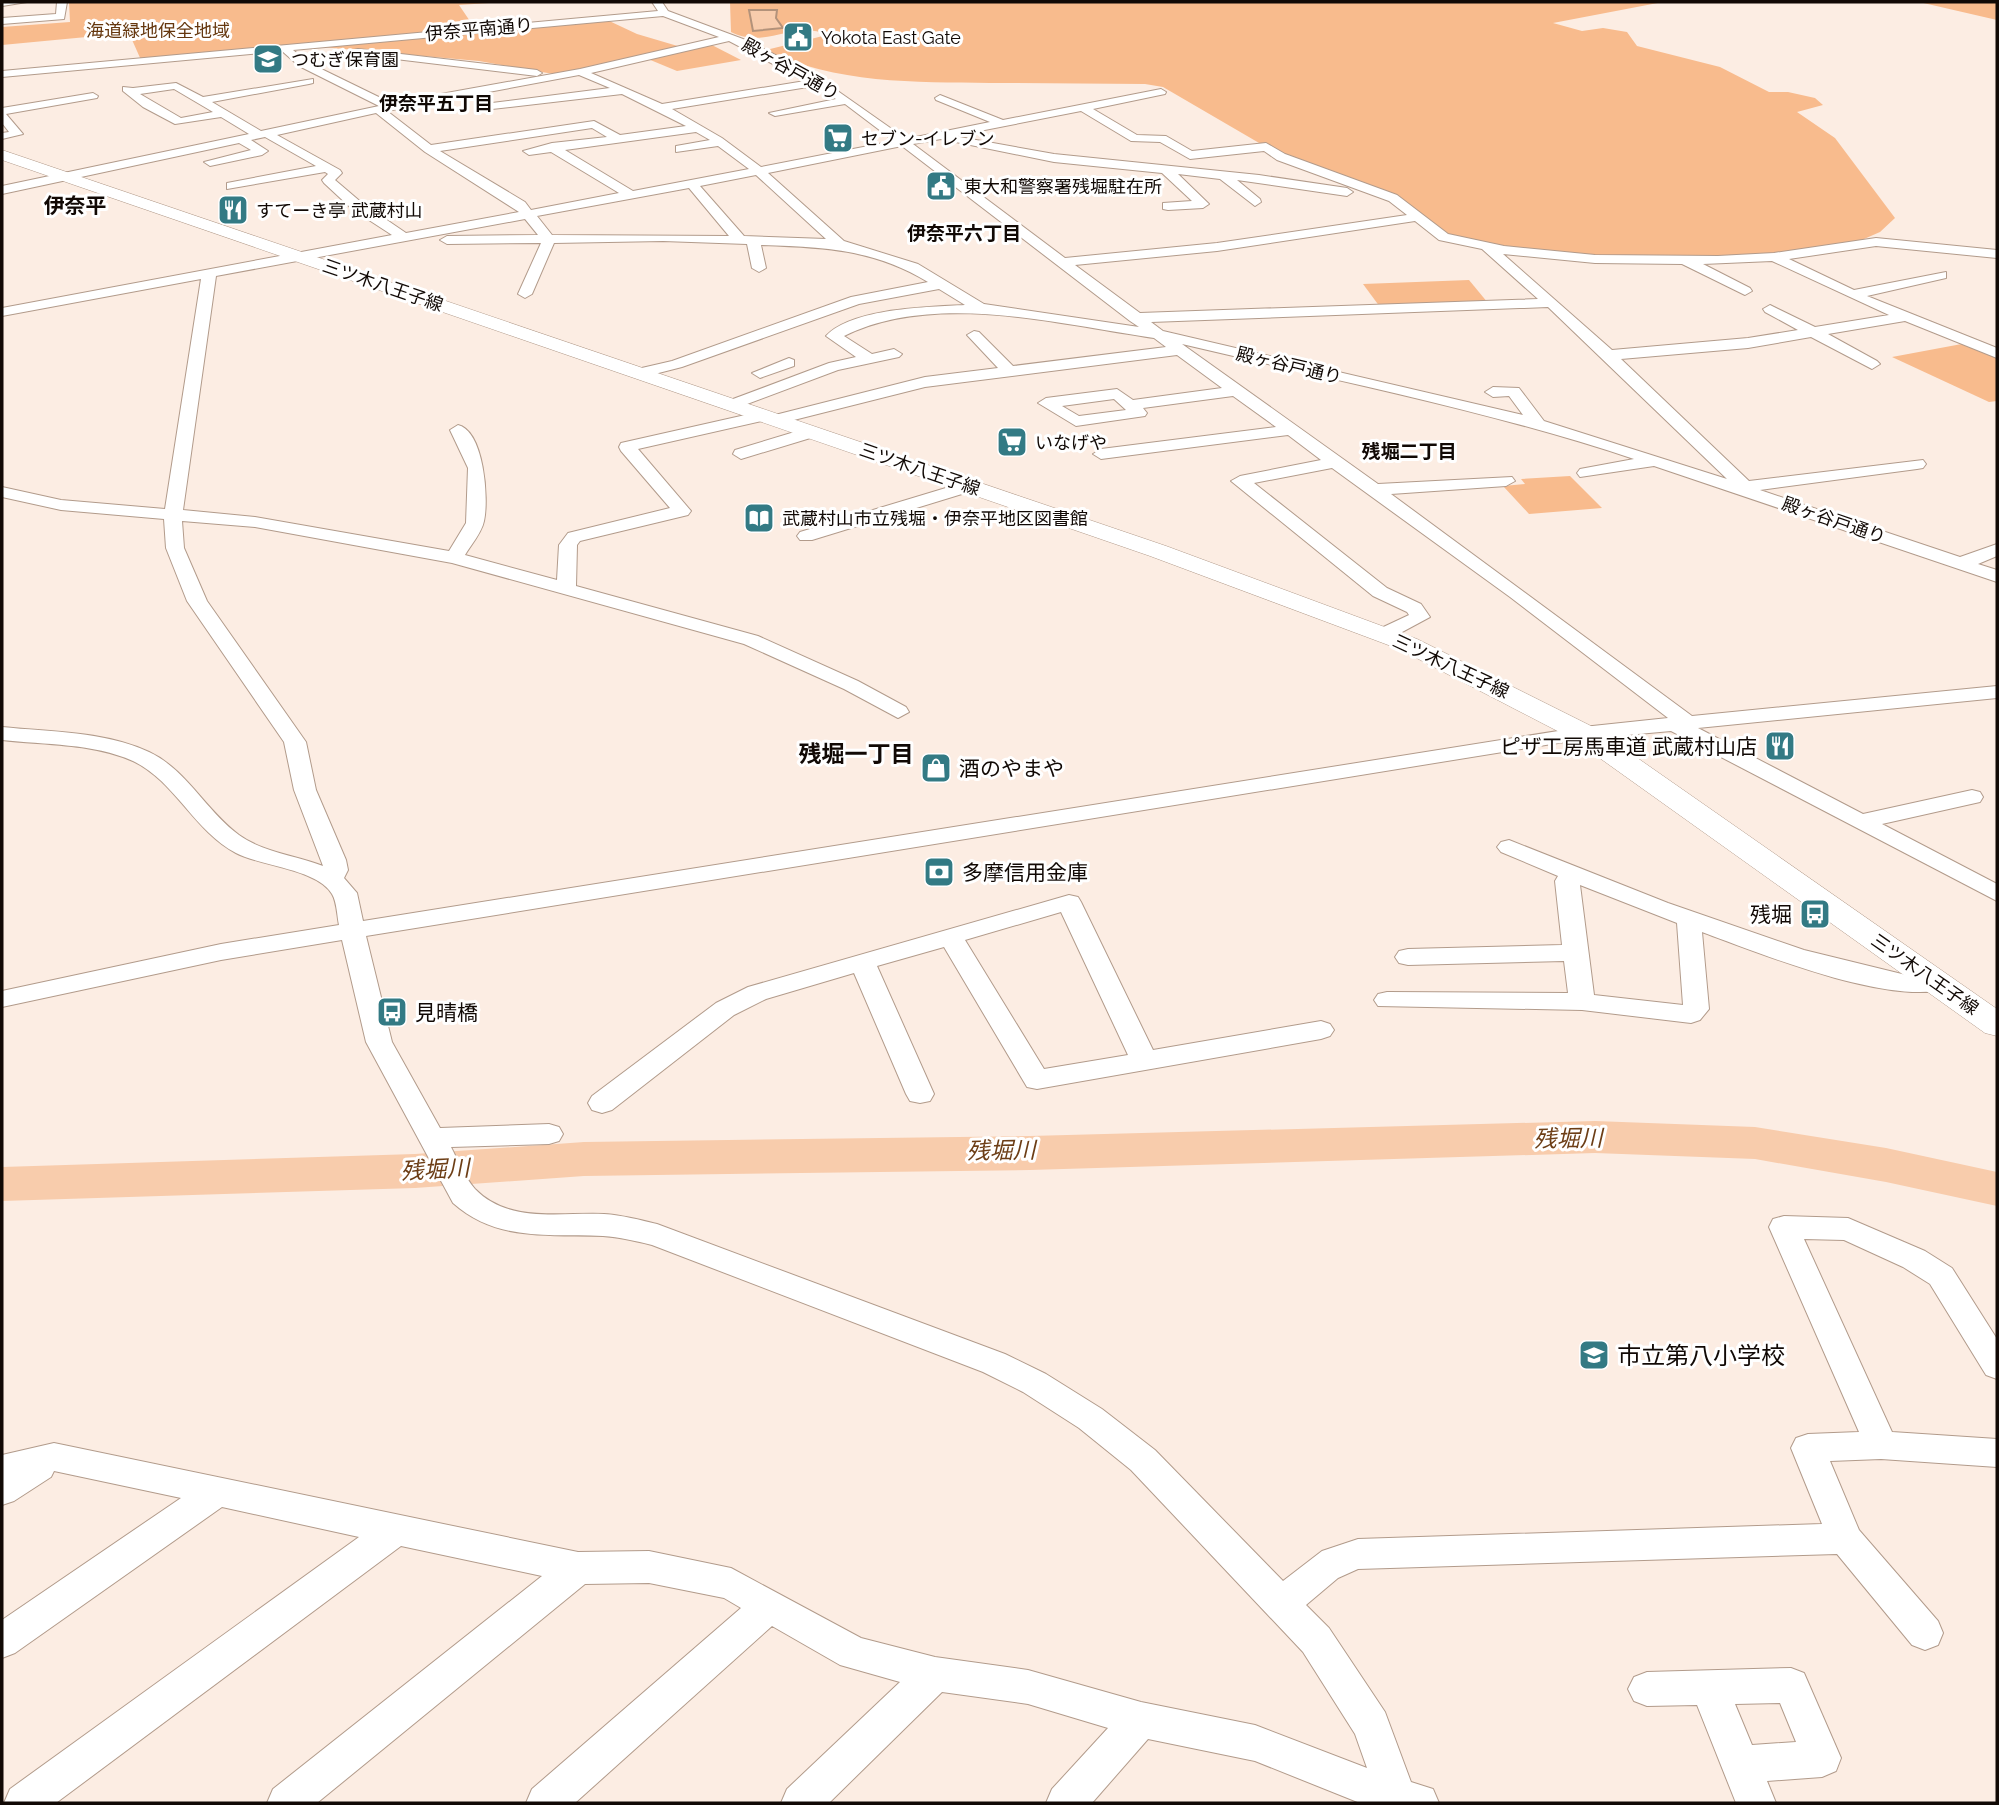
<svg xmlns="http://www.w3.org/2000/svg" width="1999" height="1805" font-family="Raleway,'Noto Sans JP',sans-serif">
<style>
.green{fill:#f8bb8d}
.water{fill:#f8ccac;stroke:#b3927a;stroke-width:2}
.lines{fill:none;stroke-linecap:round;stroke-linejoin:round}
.river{fill:#f8ccac;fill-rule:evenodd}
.minor-casing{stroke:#b29b8b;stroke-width:2}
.major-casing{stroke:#b29b8b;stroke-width:1}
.minor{fill:#fff;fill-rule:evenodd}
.major{fill:#fff;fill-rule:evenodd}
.labels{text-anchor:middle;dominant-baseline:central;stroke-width:6;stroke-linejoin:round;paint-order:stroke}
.far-street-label{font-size:18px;fill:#110905;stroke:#fff}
.far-park-label{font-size:18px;fill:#65370e;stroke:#fff}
.far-poi-label{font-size:18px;fill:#110905;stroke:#fff;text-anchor:start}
.far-neighbourhood-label{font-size:19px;font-weight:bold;fill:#110905;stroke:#fff}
.far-quarter-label{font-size:21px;font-weight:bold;fill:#110905;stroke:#fff}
.poi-label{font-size:21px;fill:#110905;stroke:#fff;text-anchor:start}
.neighbourhood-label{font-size:23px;font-weight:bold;fill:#110905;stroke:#fff}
.water-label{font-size:23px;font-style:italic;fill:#6d3e16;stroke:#fff}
.near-poi-label{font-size:24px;fill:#110905;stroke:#fff;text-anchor:start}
</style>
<rect width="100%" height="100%" fill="#fcede3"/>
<g class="green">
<polygon points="69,2 504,2 459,5 476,30 605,19 637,34 681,47 559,75 479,61 299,45 141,60 129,33 2,45 2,27 70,22"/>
<path d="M730,2H1663L1553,23L1582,31L1603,28L1627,32L1637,46L1720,67L1769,92H1788L1815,98L1823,105L1797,112L1835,138L1895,218L1880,232L1848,246L1700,260L1530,253L1441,235L1393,198L1266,147L1163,87L1145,84C1093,84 1042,83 990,83C916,82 834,84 766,50L827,35C795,19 766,50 731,32Z"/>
<polygon points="1919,2 1997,2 1997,20"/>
<polygon points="708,43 741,60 677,71 648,59"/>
<polygon points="1469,280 1488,303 1380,307 1363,284"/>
<polygon points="1967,343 1997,356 1997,401 1989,402 1892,357"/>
<polygon points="1570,476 1602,508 1529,514 1503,486 1525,484 1521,479"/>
</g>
<polygon class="water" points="749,10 777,10 776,18 783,28 753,31"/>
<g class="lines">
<polygon class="river" points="1595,1121 1755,1127 1886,1148 1997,1172 1997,1206 1886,1182 1755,1159 1595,1153 1030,1170 584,1176 415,1188 2,1201 2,1167 415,1154 584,1142 1030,1136"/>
<g class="minor-casing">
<g id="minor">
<polygon points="2,2 27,2 2,6"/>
<polygon points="57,2 67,2 64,19 2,24 2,18 56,14"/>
<path d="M652,2H662L668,11L751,42L822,80L906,139L990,122L936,100L935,98L940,95L1003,120L1161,89L1166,92L1165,94L1093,109L1137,135L1166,136L1192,151L1266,143L1285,154L1397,195L1448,234L1504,246L1595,255L1718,256L1774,253L1876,238L1997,250V258L1876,246L1789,259L1854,290L1946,272V278L1867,296L1997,348V358L1905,321L1828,334L1877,361L1880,364L1872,369L1811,337L1748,348L1621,359L1749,481L1923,460L1926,464L1923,468L1917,469L1760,490L1960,557L1997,544V556L1978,564L1997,570V582L1654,466L1580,477L1577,473L1580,469L1634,459C1487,410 1333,380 1182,344L1378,484L1512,477L1515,481L1506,486L1391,494L1692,716L1997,686V698L1698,728L1863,814L1972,790L1980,792L1983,797L1980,802L1882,824L1997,884V901L1671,731L1583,739L366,936L392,1042L440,1128L549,1124L559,1127L563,1134L559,1141L549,1144L451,1147C458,1161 465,1178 475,1189C509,1224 561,1212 604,1214C622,1215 640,1220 657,1224L1005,1354L1046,1374L1102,1409L1155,1450L1283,1581L1322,1551L1358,1539L1822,1524L1791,1448L1796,1438L1808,1434L1859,1432L1769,1227L1773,1219L1784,1216L1848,1218L1925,1251L1952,1268L1997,1339V1379L1986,1375L1930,1284L1903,1267L1844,1240L1804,1239L1892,1432L1997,1439V1467L1881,1459L1830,1461L1859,1530L1938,1621L1943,1633L1938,1645L1925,1650L1912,1645L1837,1554L1358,1569L1338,1578L1306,1605L1329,1628L1385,1712L1411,1782L1433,1789L1439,1803H1360L1255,1761L1148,1739L1092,1803H1046L1052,1789L1108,1728L1028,1704L942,1692L829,1803H781L787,1789L900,1682L840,1665L772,1626L575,1803H526L532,1789L741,1608L724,1598L649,1583L585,1584L317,1803H267L273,1789L542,1576L401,1546L56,1803H4L10,1789L359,1537L222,1507L15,1653L2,1658V1620L181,1498L54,1471L51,1477L14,1501L2,1505V1455L54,1443L578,1552L649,1551L731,1568L861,1638L935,1657L1028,1670L1141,1702L1255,1725L1367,1768L1355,1734L1303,1652L1131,1470L1079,1428L1023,1392L983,1372L652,1245C636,1241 619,1237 603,1236C549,1234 497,1242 453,1203L366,1042L342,940L221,960L2,1007V991L221,944L339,925C337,916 337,902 332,894C318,869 260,866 236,853C194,831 175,781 133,761C93,743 45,745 2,740V727C50,732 104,731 149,752C186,769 206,811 239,835C264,853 295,855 323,866L294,790L284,742L187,601L166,548L164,519L61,510L2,497V487L61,500L165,509L201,279L2,316V308L392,235L352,209L324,183L322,180L328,174L325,172L227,189V183L316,166L265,137L251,140L268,151L262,155L210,166L204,162L251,150L239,143L2,194V186L249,134L221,117L175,124L143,107L123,91V87L133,88L176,83L203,97L313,79V83L309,84L212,102L261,131L379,106L299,66L282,51L2,77V71L658,11ZM663,16L719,37L580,69L391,103L307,62L293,50ZM729,41L805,81L662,104L591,73ZM579,75L610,88L492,103L486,106L492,109L622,94L686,126L620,135L594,121L431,145L387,111ZM814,86L836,99L769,113L775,116L845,104L894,141L761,167L722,138L672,109ZM174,89L213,112L181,118L140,94ZM1081,111L1131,141L1160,142L1190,159L1264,151L1277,160L1389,201L1407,215L1217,243L1065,258L913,144L941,139L1054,162L1162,173L1192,201L1163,203V209L1168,210L1203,208L1209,204L1178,174L1220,179L1255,206L1261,202L1260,199L1237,180L1347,196L1353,192L1347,188L1259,175L1054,154L954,136ZM376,113L425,152L519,212L406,233L362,203L335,180L342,173L340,170L277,135ZM592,128L607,137L552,143L523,151L529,155L551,152L619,193L531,210L525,202L440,151ZM696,132L710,140L676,146V152L718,146L749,169L633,191L565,150ZM902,146L1130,321L1139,327L984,304L918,264L844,241L768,173ZM756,175L826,239L744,236L700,186ZM689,188L729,236L552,235L537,216ZM525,219L538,235L447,236L440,240L447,244L541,243L518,294L525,298L532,294L554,243L663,241L747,244L752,268L759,272L766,268L761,245C822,247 874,249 928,282L851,297L672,361L633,370L631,373L639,378L682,367L859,304L939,289L965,305C928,307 852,308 826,336L856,357L829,363L725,402L723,405L731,410L838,370L899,357L902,354L894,349L872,354L844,336C934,291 1058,324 1154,338L1166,347L1013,366L979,332L974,331L967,335L998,368L925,377L771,416L763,411L621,443L619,447L621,451L670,508L568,533L559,545L557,580L465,555C471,545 482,532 484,521C489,499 484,431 458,425L450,430L468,468L466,523L449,551L255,517L183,510L216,276ZM1415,221L1439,240L1482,249L1538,299L1140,313L1075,265L1217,251ZM1503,254L1595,263L1682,264L1745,295L1752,291L1750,288L1703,264L1772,261L1889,315L1815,327L1770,305L1763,309L1765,312L1798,330L1748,338L1612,350ZM1548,307L1727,479L1544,421L1519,388L1493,387L1485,392L1493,397L1509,396L1523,415L1163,331L1151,322ZM1177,355L1222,388L1133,400L1117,389L1046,398L1038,403L1076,426L1145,416L1147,413L1143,408L1233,396L1276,427L1101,449L1093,454L1101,459L1288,435L1321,460L1240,476L1231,481L1373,596L1407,612L1409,615L1377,630L1374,634L1377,638H1391L1430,617L1421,604L1387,588L1254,483L1332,468L1510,597L1668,718L1583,727L363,921L357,893L344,878L348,870L346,860L316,790L306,742L207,601L184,548L182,521L255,527L452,563L744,644L844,689L898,718L909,712L906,707L858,681L758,636L576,586L577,545L580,541L688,515L691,511L638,449L766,420L774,425L925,387ZM1114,399L1126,410L1079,416L1062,406Z"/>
<polygon points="358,49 537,70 542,73 537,76 354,54 354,50"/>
<polygon points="93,93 98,96 97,98 6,114 23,134 2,139 2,133 9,132 2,123 2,108"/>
<polygon points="789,358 794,360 794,366 760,378 752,373"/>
<polygon points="811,427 819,432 817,436 741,459 733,454 735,450"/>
<polygon points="969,481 978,486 975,490 812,540 800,540 797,536 800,532"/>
<path d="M1509,840L1668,903L1804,950L1906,975L1947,977L1951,983L1947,989C1887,1005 1761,954 1702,932L1709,1009L1700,1020L1691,1023L1582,1010L1378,1006L1374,1000L1378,994L1387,992L1568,993L1564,961L1408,965L1399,963L1395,957L1399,951L1408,949L1562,945L1555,881L1558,876L1501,852L1497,847L1501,842ZM1580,885L1677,923L1683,1005L1594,995Z"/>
<path d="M1069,895L1078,897L1081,902L1153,1050L1321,1021L1330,1024L1334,1030L1330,1036L1321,1039L1037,1089L1027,1087L944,947L877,966L934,1094L930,1101L920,1103L910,1101L906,1094L854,973L766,999L734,1015L612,1110L602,1113L592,1110L588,1103L592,1096L716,1003L748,987ZM1061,912L1128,1055L1044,1069L965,940Z"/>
<path d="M1791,1668L1804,1673L1841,1758L1836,1771L1822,1777L1767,1781L1776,1803H1736L1697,1705L1647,1706L1634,1701L1628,1689L1634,1677L1647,1672ZM1780,1703L1796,1742L1752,1745L1735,1704Z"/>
</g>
</g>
<g class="major-casing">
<polygon id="major" points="2,150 1166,546 1417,639 1593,727 1997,1009 1997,1036 1985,1033 1573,739 1399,649 1150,556 2,160"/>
</g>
<use href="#minor" class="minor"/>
<use href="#major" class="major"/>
</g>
<defs>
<g id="civic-square" transform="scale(1.575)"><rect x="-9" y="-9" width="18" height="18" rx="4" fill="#337a84" stroke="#fff"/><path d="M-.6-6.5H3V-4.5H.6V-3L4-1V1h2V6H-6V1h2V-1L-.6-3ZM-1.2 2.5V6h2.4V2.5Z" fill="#fff"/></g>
<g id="school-square" transform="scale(1.575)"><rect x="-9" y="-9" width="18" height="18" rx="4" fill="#337a84" stroke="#fff"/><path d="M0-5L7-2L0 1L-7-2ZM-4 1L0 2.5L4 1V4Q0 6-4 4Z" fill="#fff"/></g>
<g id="supermarket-square" transform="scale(1.575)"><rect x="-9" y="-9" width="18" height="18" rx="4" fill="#337a84" stroke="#fff"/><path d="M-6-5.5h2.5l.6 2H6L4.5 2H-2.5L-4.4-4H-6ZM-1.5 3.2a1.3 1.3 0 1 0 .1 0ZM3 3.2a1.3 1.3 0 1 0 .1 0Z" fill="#fff"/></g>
<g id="restaurant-square" transform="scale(1.575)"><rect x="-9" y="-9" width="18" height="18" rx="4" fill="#337a84" stroke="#fff"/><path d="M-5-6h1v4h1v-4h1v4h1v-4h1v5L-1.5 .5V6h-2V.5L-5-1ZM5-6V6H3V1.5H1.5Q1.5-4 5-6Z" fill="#fff"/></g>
<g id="library-square" transform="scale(1.575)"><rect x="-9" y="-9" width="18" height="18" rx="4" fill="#337a84" stroke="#fff"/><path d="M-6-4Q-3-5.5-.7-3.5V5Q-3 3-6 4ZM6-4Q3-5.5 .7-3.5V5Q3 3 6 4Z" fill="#fff"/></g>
<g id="shop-square" transform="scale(1.575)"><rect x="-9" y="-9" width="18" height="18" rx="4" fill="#337a84" stroke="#fff"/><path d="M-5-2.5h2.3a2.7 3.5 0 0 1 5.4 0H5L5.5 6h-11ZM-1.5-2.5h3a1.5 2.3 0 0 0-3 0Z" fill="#fff"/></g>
<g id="bank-square" transform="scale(1.575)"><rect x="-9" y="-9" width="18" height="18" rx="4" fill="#337a84" stroke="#fff"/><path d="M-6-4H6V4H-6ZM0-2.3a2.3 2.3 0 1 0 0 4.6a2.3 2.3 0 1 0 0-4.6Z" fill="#fff"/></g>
<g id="bus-square" transform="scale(1.575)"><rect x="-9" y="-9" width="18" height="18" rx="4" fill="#337a84" stroke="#fff"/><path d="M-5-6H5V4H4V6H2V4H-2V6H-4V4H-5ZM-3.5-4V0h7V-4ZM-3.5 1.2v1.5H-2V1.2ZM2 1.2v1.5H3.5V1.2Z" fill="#fff"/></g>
</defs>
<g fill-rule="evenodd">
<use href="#civic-square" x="798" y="37"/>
<use href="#school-square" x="268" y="59"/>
<use href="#supermarket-square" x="838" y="138"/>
<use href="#civic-square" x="941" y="186"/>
<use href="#restaurant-square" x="233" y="210"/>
<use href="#supermarket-square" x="1012" y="442"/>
<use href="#library-square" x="759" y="518"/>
<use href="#restaurant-square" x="1780" y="746"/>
<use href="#shop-square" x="936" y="768"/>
<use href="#bank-square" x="939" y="872"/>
<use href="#bus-square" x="1815" y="914"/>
<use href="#bus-square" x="392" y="1012"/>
<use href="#school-square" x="1594" y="1355"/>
</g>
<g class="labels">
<g class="far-street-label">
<text transform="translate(479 29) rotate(-5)">伊奈平南通り</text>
<text transform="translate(791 69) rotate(29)">殿ヶ谷戸通り</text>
<text transform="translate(383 285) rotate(19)">三ツ木八王子線</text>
<text transform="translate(1289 365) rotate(13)">殿ヶ谷戸通り</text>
<text transform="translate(920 469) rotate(19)">三ツ木八王子線</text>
<text transform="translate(1834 520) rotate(19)">殿ヶ谷戸通り</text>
<text transform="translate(1451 666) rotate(25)">三ツ木八王子線</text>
<text transform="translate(1925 974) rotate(35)">三ツ木八王子線</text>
</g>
<g class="far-park-label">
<text x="158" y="30">海道緑地保全地域</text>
</g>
<g class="far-poi-label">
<text x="821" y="37">Yokota East Gate</text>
<text x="291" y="59">つむぎ保育園</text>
<text x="861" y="138">セブン-イレブン</text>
<text x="964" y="186">東大和警察署残堀駐在所</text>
<text x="256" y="210">すてーき亭 武蔵村山</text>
<text x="1035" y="442">いなげや</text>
<text x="782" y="518">武蔵村山市立残堀・伊奈平地区図書館</text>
</g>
<g class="far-neighbourhood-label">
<text x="436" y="103">伊奈平五丁目</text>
<text x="964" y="233">伊奈平六丁目</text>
<text x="1409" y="451">残堀二丁目</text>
</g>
<g class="far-quarter-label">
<text x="75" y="205">伊奈平</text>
</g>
<g class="poi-label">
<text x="1757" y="746" text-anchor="end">ピザ工房馬車道 武蔵村山店</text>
<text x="959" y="768">酒のやまや</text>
<text x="962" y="872">多摩信用金庫</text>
<text x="1792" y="914" text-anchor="end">残堀</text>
<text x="415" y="1012">見晴橋</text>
</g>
<g class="neighbourhood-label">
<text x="856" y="753">残堀一丁目</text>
</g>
<g class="water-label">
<text transform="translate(1568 1138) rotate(-1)">残堀川</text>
<text transform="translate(1001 1150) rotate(-1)">残堀川</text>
<text transform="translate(435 1169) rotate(-3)">残堀川</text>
</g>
<g class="near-poi-label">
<text x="1617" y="1355">市立第八小学校</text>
</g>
</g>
<rect width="1999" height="1805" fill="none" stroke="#110905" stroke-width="7"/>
</svg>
